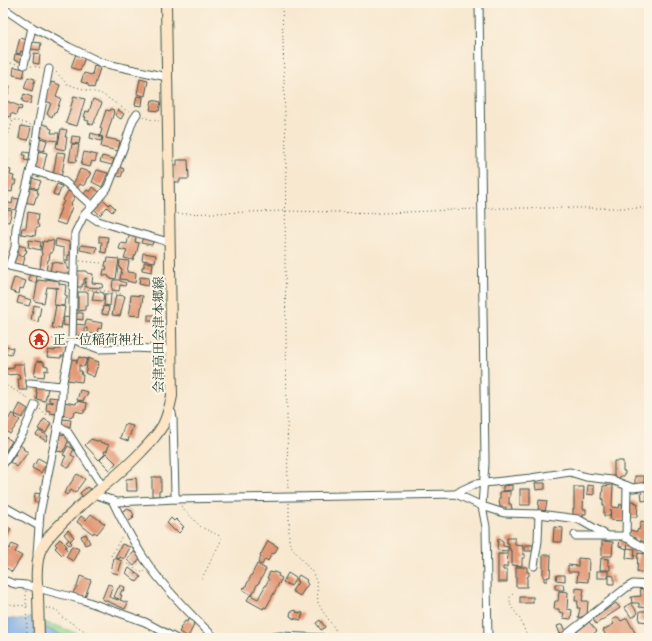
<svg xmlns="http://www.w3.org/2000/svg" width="652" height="641" font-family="'Gentium Book Plus','Noto Serif JP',serif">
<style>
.green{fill:#92d68f;stroke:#588a62}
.water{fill:#76a6e0;stroke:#4a728a}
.building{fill:#e19673}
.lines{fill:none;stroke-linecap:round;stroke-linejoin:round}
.street-casing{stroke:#40574b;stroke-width:9}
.secondary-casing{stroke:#40574b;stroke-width:12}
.path{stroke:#40574b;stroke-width:1;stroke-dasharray:1 3;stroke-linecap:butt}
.street{stroke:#fff;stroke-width:7}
.secondary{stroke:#fde5c5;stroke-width:10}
.secondary-bridge-casing{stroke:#40574b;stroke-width:12;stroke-linecap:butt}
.path-bridge{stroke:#40574b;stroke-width:1;stroke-dasharray:1 3;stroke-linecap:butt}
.secondary-bridge{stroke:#fde5c5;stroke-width:10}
.labels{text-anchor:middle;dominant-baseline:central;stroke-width:4;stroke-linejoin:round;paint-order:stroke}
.street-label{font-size:13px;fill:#1f3d34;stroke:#fcf5e5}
.poi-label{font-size:13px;fill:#1f3d34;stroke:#fcf5e5;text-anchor:start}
</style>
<rect width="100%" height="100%" fill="#fcf5e5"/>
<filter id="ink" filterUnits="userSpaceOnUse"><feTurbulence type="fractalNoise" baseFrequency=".025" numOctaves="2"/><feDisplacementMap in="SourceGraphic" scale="8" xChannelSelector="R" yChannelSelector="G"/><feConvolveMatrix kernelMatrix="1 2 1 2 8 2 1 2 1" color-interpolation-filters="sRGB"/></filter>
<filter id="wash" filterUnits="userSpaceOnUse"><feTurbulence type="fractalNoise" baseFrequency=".012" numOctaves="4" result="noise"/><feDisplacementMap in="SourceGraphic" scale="16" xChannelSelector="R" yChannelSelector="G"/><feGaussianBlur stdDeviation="0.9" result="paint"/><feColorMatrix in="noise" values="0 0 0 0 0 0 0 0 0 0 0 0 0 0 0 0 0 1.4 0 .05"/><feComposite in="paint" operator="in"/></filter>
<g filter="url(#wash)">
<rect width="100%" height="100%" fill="#f8e8d0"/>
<polygon class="green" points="41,622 57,626 90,638 67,638 41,625"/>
<polygon class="water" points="30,617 35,619 41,625 65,638 3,638 3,618 25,620"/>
<g id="blocks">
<g class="building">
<polygon points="20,38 28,40 25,52 21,51 20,54 16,53"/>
<polygon points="32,42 41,43 40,50 31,49"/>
<polygon points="34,53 40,54 39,64 33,63"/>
<polygon points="15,54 25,56 23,62 14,60"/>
<polygon points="76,54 85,57 80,71 71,67"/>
<polygon points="3,66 7,66 4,85 10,86 8,95 3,94"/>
<polygon points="94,66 100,68 94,88 88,86 88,84 81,82 84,73 92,75"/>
<polygon points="14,67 25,69 23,77 13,75"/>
<polygon points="28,77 35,79 32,91 24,88"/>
<polygon points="140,79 148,81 145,96 137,94"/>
<polygon points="48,82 52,83 52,82 60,85 56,96 61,98 56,113 54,112 52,117 47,114 51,103 45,101 49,90 47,89"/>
<polygon points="24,94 32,97 30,104 22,101"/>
<polygon points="74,96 85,99 77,126 66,123"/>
<polygon points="137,96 143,97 142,106 135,105"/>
<polygon points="93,99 102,103 93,125 88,123 89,121 85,120 86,117 84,117 86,111 89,112"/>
<polygon points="152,100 161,102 159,111 150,110"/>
<polygon points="6,101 22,107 21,110 18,109 16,115 11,113 10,117 3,115 3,110"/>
<polygon points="111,109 114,110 113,112 114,112 106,138 120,141 118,151 101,147 103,137 100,136 102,129 100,128 106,110 110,111"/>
<polygon points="118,110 124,114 121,119 115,115"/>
<polygon points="43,124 49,126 49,128 52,129 51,133 59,133 58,141 51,140 40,136"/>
<polygon points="21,126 31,128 28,140 19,138"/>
<polygon points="3,129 8,131 4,144 3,144"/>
<polygon points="61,129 67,130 65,137 67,137 65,150 56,148 57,142 58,142 58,144"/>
<polygon points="91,133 98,135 100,136 99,137 102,137 101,141 90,138"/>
<polygon points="72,136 80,137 79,144 71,143"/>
<polygon points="40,138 47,140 44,151 37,149"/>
<polygon points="72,144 79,145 76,162 69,161"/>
<polygon points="3,147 7,148 4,159 8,160 7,166 3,165"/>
<polygon points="38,151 47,153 43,170 34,168"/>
<polygon points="24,152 30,153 29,161 24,160 25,155 23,155"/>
<polygon points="57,152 66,153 61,177 53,176"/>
<polygon points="84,152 97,155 95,162 92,161 90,167 81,165"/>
<polygon points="102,156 114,159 112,165 100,162"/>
<polygon points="177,160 188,160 189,179 180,179 180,182 174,182 173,165 177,165"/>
<polygon points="119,167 124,169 121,177 115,175"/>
<polygon points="6,169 11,170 10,175 14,176 13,180 16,180 15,185 13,185 12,192 3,190 3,177 4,177"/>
<polygon points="80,169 90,172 89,173 91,173 88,178 87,178 84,186 80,184 76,190 70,186 75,181"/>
<polygon points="97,170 108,173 102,187 92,182"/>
<polygon points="32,178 41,181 38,189 29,186"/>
<polygon points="57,184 62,186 58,196 53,194"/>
<polygon points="93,187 99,192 90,202 82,196 87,190 90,192"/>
<polygon points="29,188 38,190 37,193 39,193 37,197 36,197 34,204 25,202"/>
<polygon points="68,191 76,195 71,203 72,204 71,206 72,207 65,225 56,222 62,205 64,201 63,200"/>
<polygon points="3,193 8,194 6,202 12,204 13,198 19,199 16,210 3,207"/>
<polygon points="103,199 109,205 110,203 115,208 112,212 107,207 100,215 94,209"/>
<polygon points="3,209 12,211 9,222 3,221"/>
<polygon points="28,212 38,214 37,223 39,227 36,229 35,236 21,234 22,228 26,228"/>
<polygon points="99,236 108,237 106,253 101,252 102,242 99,242"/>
<polygon points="129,236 136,238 135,242 139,243 136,255 135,255 133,260 124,258 127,251 119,249 121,243 127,244"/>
<polygon points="143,237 154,239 152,245 141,243"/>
<polygon points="56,239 70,242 70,255 68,255 68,261 64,261 64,248 55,246"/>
<polygon points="29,240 41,242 40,250 28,247"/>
<polygon points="47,240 54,241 52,253 50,253 49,260 48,260 46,270 40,269 42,253 41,252 43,241 47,242"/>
<polygon points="17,245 26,247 25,250 27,250 26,253 25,253 24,256 18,255 25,257 23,265 14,263"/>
<polygon points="81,245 97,247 96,253 80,250"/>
<polygon points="143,253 156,255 155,262 142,260"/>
<polygon points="108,258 119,259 116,279 109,278 109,276 103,275 104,269 106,270 107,267 105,266 106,261 107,262"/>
<polygon points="120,260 129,261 127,272 136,273 135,283 127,281 127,280 120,279 122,269 119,268"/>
<polygon points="52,262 67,264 67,269 71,270 70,276 50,272"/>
<polygon points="144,262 153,263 152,272 142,270 142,267 144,267"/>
<polygon points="76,271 87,271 87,273 93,274 92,283 103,284 102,288 85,287 86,279 87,278 84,279 84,284 82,284 82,287 77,287"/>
<polygon points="30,274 37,276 36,283 29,281"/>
<polygon points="140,277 149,278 148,286 139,284"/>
<polygon points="14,278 26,281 23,289 20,288 19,294 10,291"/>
<polygon points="46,279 59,281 59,284 66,285 65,295 67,296 67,299 65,299 64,306 54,305 56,288 59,288 47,287 44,303 34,301 38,280 46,281"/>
<polygon points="113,280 120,280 120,281 126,283 125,286 120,285 119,291 112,290"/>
<polygon points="94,291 104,293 103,301 92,300"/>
<polygon points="78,292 88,292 88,306 85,306 85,310 78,311"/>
<polygon points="105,294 111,294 110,306 104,305"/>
<polygon points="116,295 125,296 120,316 112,315"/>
<polygon points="131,295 143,296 140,316 129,315 131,305 130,304"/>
<polygon points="19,296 31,300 29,306 17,303"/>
<polygon points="34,305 41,307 38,322 31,320"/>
<polygon points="56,305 65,307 61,329 52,328"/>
<polygon points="103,306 109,307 108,315 102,314"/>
<polygon points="77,313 83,313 83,320 76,319"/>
<rect x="148" y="315" width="8" height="6"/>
<polygon points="64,317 70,318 69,326 63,325"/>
<polygon points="86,320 102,323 101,329 98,328 97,335 87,333 87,328 84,328 84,334 80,334 87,336 87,340 82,339 83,336 75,335 76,324 85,325"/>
<polygon points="3,345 13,348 11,355 3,353"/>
<polygon points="60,345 66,345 65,356 61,356 61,358 47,357 48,350 55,351 55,349 60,349"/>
<polygon points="79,357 87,359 84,367 79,365 79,371 82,371 81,375 83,375 82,382 67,380 71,359 77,360 76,364"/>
<polygon points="88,358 99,362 98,364 99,365 98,368 97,367 94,377 85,373 87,366 86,366"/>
<polygon points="37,361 44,362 44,365 48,366 48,371 45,370 44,377 34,376"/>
<polygon points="14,364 24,364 27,390 19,390 18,379 20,379 19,374 6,375 5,369 14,368"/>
<polygon points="37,387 48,388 45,401 36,399 37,392 36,392"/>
<polygon points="80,390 88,392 86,397 85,396 83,401 77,400"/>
<polygon points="49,397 59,398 56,414 50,413 50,411 46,410 47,402 53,403 53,402 49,401"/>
<polygon points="77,401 87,403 86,410 84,410 84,413 75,411 74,415 72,415 72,417 62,415 63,402 76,404"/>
<polygon points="20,404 28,409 22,418 15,414"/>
<polygon points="12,413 16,416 15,417 20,420 10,434 3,429"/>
<polygon points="44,419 51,423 46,433 38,429"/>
<polygon points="63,419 71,420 70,427 62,425"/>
<polygon points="125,424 133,426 128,441 120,438"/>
<polygon points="39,431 48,436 46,441 36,435"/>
<polygon points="59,434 67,435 66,438 69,439 65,449 64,449 63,452 57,451 60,442 57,442"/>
<polygon points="4,436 12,441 3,455 3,438"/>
<polygon points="91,439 109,445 107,451 105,451 104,452 105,454 99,460 85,445"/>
<polygon points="20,445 24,448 23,449 28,452 17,467 10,462 16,454 14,454"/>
<polygon points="68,446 74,449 71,455 75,457 69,468 62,464 66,456 63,455"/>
<polygon points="106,453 116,463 110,470 100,460"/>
<polygon points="38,458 47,463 41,473 32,468 34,463 35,464"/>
<polygon points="614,461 623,461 623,471 625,471 625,474 624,474 624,476 620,476 620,478 616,478 616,476 614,476"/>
<polygon points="77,474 85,479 75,493 71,490 67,495 64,493"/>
<rect x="635" y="476" width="9" height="9"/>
<polygon points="152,477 161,477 161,491 159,491 159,496 152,496"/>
<polygon points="136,478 137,491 126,491 126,479"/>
<polygon points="535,483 545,483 545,489 536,490"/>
<polygon points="512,485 512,490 503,491 503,486"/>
<polygon points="588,485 594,486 594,495 587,494"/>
<polygon points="613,485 612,507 619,508 620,504 622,505 622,507 625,508 624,521 610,520 611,509 610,516 604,516 604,505 603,505 603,499 602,499 603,486"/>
<polygon points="87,487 91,490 83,497 80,493"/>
<polygon points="574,487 584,487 583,509 586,509 586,514 583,514 583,517 574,517 574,514 573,514 573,509 574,509"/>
<rect x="520" y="489" width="10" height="16"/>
<polygon points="641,490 649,490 649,500 642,501"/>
<polygon points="510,491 510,497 509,497 509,504 511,504 512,509 506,510 506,507 500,507 499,499 500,498 500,492"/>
<polygon points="35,493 41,494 40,502 34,502"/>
<polygon points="539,500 547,501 545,512 538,511"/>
<polygon points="628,501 635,501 635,503 638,503 637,517 628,517"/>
<polygon points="128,508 130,511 131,510 134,515 132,516 134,518 127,522 121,512"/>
<polygon points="91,514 105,524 97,534 94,532 93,534 77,522 81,516 86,520"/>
<polygon points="171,518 174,521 176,519 184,527 182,528 183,529 179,533 176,530 175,531 167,523"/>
<polygon points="641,521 649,523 649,535 648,535 647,542 637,540 637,538 629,537 630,530 637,532 638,529 639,530"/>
<polygon points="3,522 6,524 6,526 11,529 3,542"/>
<polygon points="554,527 563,528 562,542 553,542"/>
<polygon points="68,530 74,537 70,541 72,543 69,545 66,542 69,540 64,534"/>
<polygon points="86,534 90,543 85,545 81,536"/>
<polygon points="507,538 515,538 515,545 523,546 523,554 525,554 525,558 522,558 522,566 512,565 512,551 510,551 510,548 509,548 509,543 507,543"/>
<polygon points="60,539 67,546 65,547 67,550 62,555 55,548 57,546 55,544"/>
<polygon points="498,539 501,539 501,541 503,542 503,546 508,547 508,551 497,550"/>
<polygon points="620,540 628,542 627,549 619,546"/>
<polygon points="268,541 278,547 274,554 272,553 268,561 265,559 262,565 258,563 261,557 260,556"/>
<polygon points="602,541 613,542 612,556 602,556"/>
<polygon points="12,544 18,547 15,552 22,556 12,572 7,568 4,574 3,573 3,545 9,549"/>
<polygon points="122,544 130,547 124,559 120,557 119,559 115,557"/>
<rect x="525" y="545" width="8" height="6"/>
<polygon points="72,546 79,549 73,561 66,557"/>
<polygon points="627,548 635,549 634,559 626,558"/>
<polygon points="134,552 141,557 134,566 127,560"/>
<polygon points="638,553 647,554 649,555 649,567 644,566 644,572 637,572"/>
<polygon points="498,554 508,554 507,567 503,567 503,570 507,570 507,582 498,582"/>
<polygon points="543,555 551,555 550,577 547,577 547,581 544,581 544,576 543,576"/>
<polygon points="114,558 122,561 118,574 111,572"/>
<polygon points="578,558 589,559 588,582 577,581 578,572 568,572 568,565 578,566"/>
<polygon points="601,558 608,559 608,565 610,565 610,570 600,570"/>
<polygon points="257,564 266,569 259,583 258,583 252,595 243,590 244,587 245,588"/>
<polygon points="516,567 527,567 527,572 529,572 529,576 527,577 527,587 516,587"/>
<polygon points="129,568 141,577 137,582 126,573"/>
<rect x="597" y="571" width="11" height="7"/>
<polygon points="270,572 273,573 274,572 279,574 278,576 282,578 266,608 264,607 263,609 247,600 250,595 258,599 269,579 267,578"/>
<polygon points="288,573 296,578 291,586 283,582"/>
<polygon points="299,575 307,580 306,582 308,584 300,596 292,591 298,582 296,580"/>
<polygon points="557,575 565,575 565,581 556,580"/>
<polygon points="609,575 614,576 614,584 609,584"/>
<polygon points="80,576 91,580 85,597 73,593 76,587 77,587"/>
<polygon points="108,584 113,586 109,597 118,600 119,599 114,597 118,588 119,588 120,585 125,587 124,591 122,590 120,595 122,595 120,600 128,603 125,609 102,599"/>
<polygon points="555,584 563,584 564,590 558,590 558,589 555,589"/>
<polygon points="640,587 649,588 649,608 639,607 639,603 632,603 631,597 641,596"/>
<polygon points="576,588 584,589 582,601 588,601 587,615 578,618 580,608 577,608 578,601 575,601"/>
<polygon points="559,591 568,592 567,609 572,610 571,619 563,618 564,613 559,612 559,609 554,609 555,601 558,601"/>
<rect x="520" y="597" width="13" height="6"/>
<polygon points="616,603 620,608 596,624 593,619"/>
<polygon points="631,603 638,613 632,618 624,607"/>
<polygon points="295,610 297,611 296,612 303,613 301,620 292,618 292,617 290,616 291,611 294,611"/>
<polygon points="640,611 649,611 649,622 639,621"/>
<polygon points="618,617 621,621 627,618 638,638 607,638 603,630 614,624 612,620"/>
<polygon points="188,619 194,622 193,624 194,625 188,637 179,632 181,629 180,628 185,621 187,622"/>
<polygon points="320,620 325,627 321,630 316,623"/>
<polygon points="589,622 597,631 588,638 578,638 574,634"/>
<polygon points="563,624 566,632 560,634 557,626"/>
</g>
</g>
</g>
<g filter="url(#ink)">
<use href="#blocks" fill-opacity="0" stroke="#40574b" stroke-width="1"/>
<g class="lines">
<g class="street-casing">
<g id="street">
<polyline points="479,3 485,463 482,506 486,527 488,638"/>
<polyline points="3,8 28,25 69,47 102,63 167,77"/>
<polyline points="24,65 32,27"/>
<polyline points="49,69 38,126 33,161 16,228 15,247 9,266 31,271 73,279"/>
<polyline points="31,170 60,179 66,183 92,206"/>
<polyline points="86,213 98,221 130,231 165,241 170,240"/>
<polyline points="72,339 99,349 134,348 172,350"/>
<polyline points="30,383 62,386"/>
<polyline points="169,410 172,413 173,419 175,494 176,499 456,494 482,506 504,513 539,514 578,519 608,536 624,536 649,551"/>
<polyline points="58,425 67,431 103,487"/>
<polyline points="4,463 23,433 35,405"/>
<polyline points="94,494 117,502 176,499"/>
<polyline points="456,494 462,490 475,484 531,478 570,472 586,477 612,480 633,488 649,486"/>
<path d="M112,500C123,523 135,546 150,567C169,593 192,616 215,638"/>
<polyline points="3,506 39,526"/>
<polyline points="575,535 575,536 608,536"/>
<polyline points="626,538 627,486"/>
<polyline points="37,554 40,513 58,425 62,396 62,386 72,339 75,233 84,215 95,203 108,187 124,146 133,120 137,114"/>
<polyline points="534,566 538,541 539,514"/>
<polyline points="3,580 15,584 26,585 83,600 145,622 175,638"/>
<polyline points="262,638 281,636 323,638"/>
<polyline points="562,638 626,588 633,584 649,585"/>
</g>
</g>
<g class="secondary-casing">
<path id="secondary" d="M38,594C36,581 36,560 41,549C47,536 59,526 69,516C92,494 120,475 142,451C150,443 157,435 163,425C168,415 170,406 172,396L166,3"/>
</g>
<g class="path">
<polyline points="282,3 286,155 285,259 288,490"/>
<polyline points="3,62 18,64"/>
<polyline points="31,66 43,68"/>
<polyline points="56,72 67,84 76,87 102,94 124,109 131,112"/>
<polyline points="3,116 31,125"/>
<polyline points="143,117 153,120 159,121"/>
<polyline points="5,145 13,120"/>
<polyline points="488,208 649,208"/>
<polyline points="178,214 285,211 385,213 475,209"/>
<polyline points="80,261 101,263"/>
<polyline points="80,289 106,291 123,294"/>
<polyline points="44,339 66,339"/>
<polyline points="3,384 20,393 30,400"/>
<polyline points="40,409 46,414 53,416"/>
<polyline points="289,503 289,542 293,549 313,573 317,584 318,603 322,610 335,629 337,638"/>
<polyline points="181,506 196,522 201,527 220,536 221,539 220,543 201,580"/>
<polyline points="111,556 122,536"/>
<polyline points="127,564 143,573 145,571"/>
<polyline points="513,594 510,597 510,601 511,606 520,619 528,638"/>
<polyline points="3,602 13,605 29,606"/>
<polyline points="46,608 50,608 57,610 62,617 96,638"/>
</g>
<use href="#street" class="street"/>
<use href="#secondary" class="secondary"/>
<g class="secondary-bridge-casing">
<polyline id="secondary-bridge" points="38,594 39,638"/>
</g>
<polyline class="path-bridge" points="26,591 27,638"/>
<use href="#secondary-bridge" class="secondary-bridge"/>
</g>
</g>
<defs>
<g id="temple-ring" transform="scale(1)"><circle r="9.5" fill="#fcf5e5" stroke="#c8321e" stroke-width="1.5"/><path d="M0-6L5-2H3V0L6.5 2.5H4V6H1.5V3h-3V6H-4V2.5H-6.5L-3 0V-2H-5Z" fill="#c8321e"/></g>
</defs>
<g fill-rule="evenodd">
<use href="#temple-ring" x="39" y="339"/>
</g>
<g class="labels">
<g class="street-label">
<text transform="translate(158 335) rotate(-90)">会津高田会津本郷線</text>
</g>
<g class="poi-label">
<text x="53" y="339">正一位稲荷神社</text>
</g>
</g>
<rect width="652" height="641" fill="none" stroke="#fcf5e5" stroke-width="16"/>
</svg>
